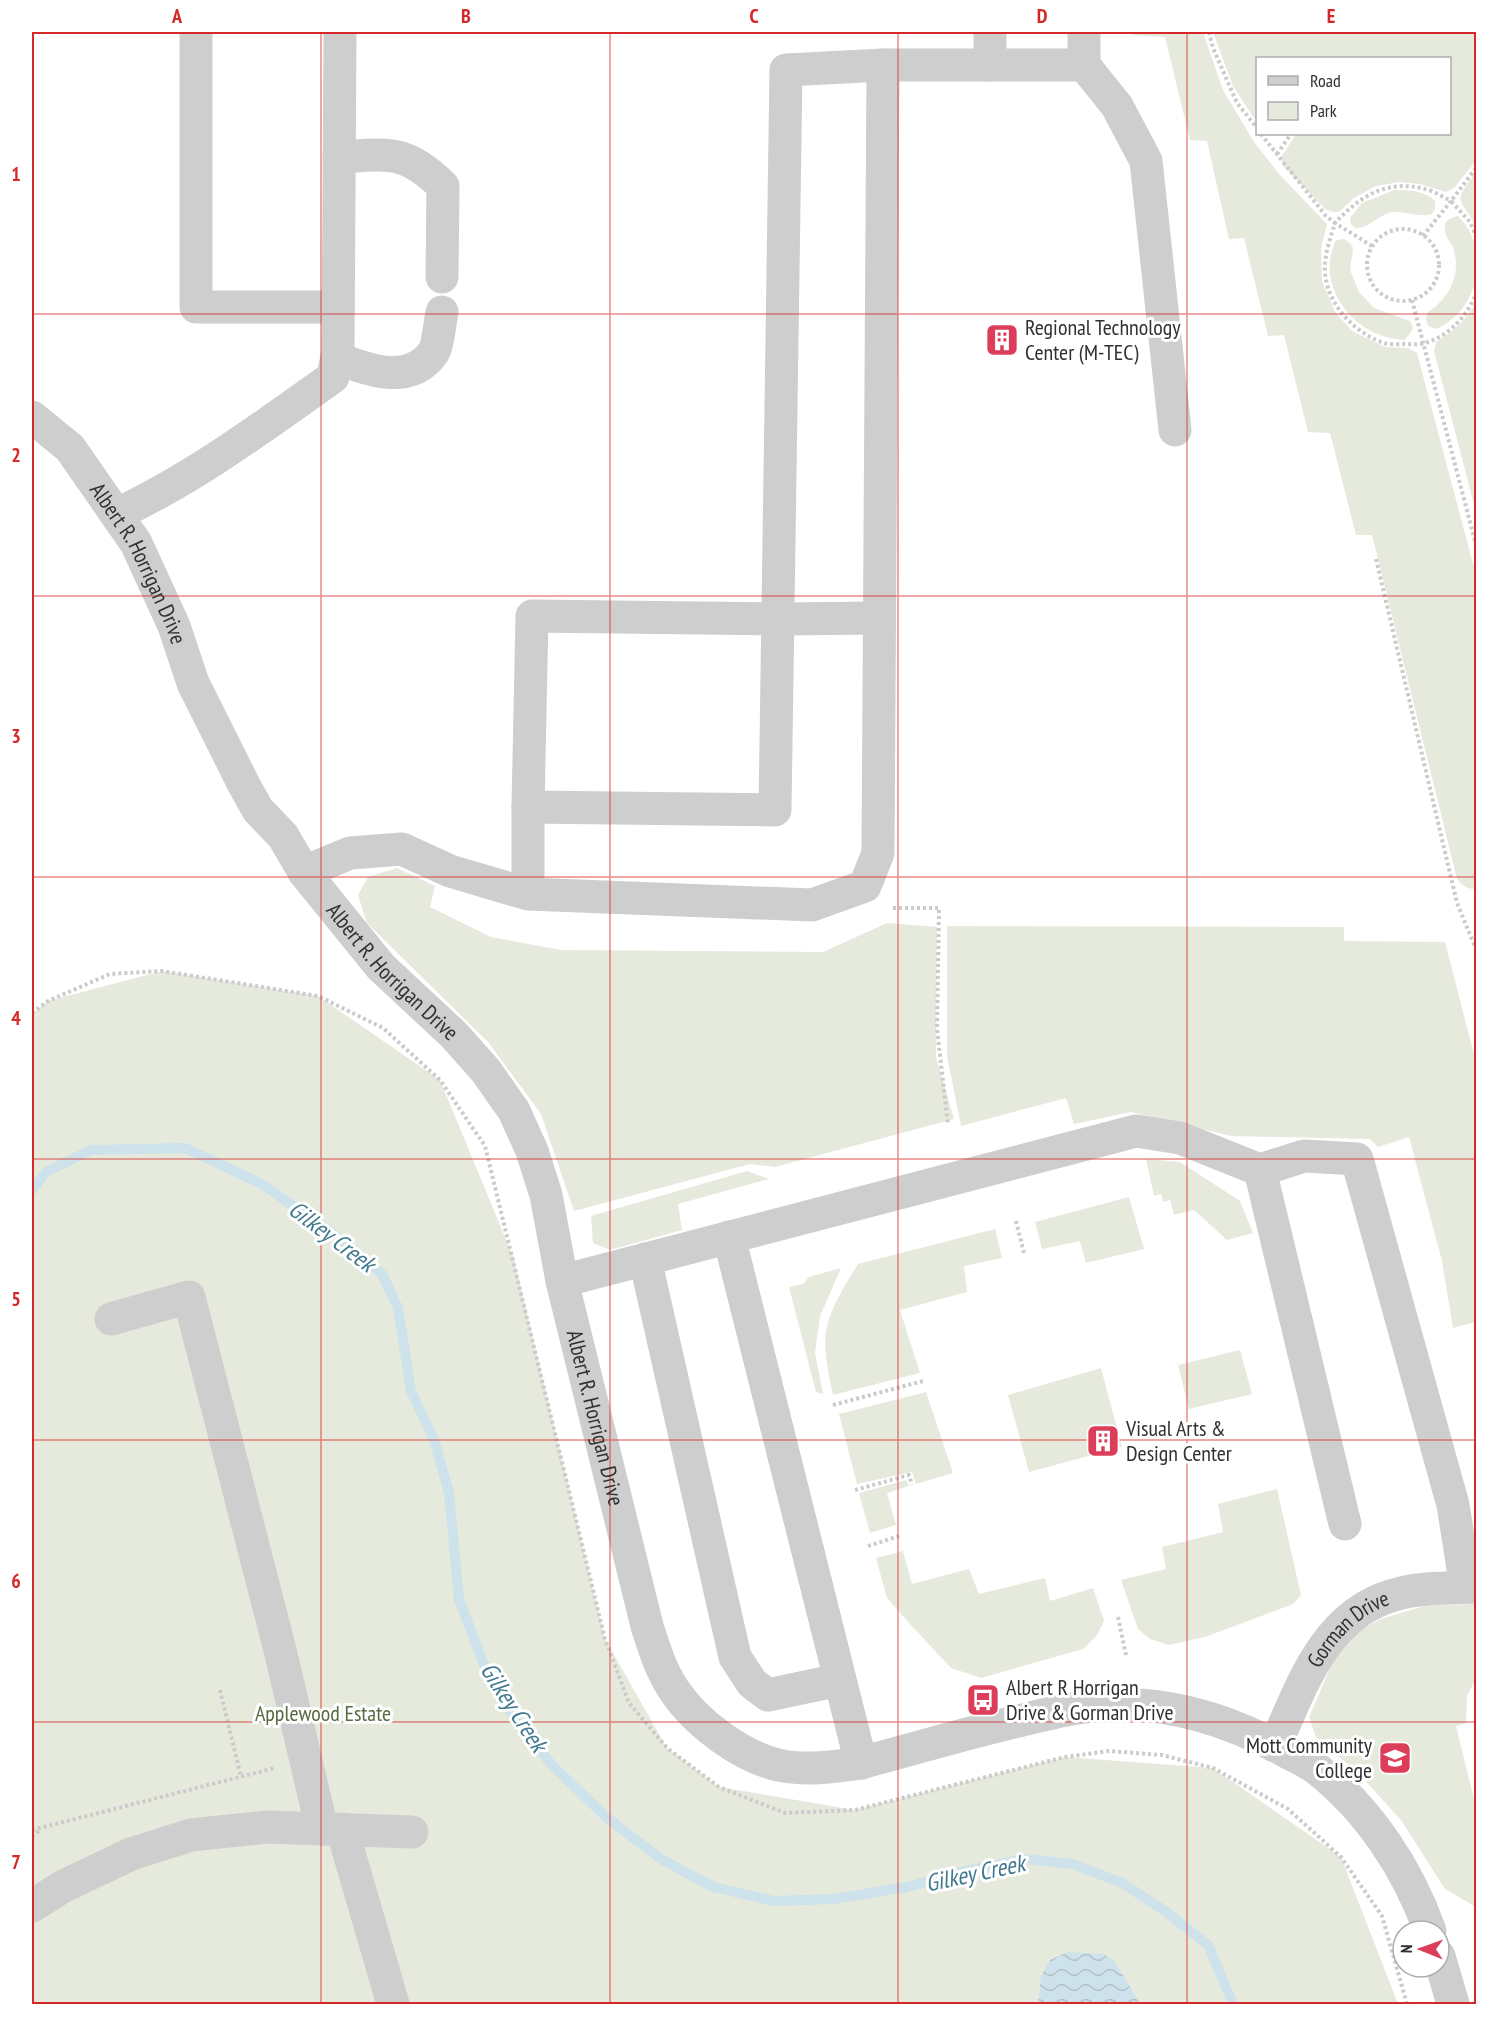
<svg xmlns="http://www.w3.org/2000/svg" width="1508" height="2036" font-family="'PT Sans Narrow',sans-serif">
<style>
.green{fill:#e5eadd}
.water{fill:url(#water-waves)}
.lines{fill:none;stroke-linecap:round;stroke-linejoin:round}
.stream{stroke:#cde2eb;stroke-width:10}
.path{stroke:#cbcbcb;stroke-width:4;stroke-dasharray:3 3;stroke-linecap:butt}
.minor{stroke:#cecece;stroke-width:33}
.grid{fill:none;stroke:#d62828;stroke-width:1.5;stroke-opacity:0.55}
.labels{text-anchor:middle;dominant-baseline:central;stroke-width:6;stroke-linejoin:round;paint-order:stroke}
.poi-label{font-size:22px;fill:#313131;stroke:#fff;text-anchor:start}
.street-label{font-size:22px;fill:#313131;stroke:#fff}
.park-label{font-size:22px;fill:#586a40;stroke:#fff}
.water-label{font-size:24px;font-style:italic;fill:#42798f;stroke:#fff}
.neatline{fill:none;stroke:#d62828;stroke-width:2}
.grid-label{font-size:20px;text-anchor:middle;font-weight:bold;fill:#d62828}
</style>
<defs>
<pattern id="water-waves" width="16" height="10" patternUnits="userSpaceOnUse" patternTransform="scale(1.5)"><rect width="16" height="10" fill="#cde2eb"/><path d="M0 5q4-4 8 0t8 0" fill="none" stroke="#b0c2ca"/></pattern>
</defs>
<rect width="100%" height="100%" fill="#fff"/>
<g class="green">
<path d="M1133,32H1203L1223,90L1254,142L1279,174L1327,224L1321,248L1322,281L1335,312L1352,331L1385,347L1408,348L1417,353L1476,575V889C1467,889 1463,886 1457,879L1372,535H1356L1330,433L1308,432L1284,335L1268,336L1244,238L1229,239L1207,141L1190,140L1165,37L1133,35Z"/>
<polygon points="1213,32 1476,32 1476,161 1454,188 1446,192 1420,184 1400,182 1376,186 1354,198 1339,212 1333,212 1325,209 1282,165 1282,156 1296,134 1450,134 1450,58 1258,58 1257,123 1233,86"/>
<path d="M1476,172V226C1459,195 1452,205 1476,172Z"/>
<path d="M1394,190C1409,190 1424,190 1435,201V209L1432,214C1419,218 1407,211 1394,212C1379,213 1370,229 1355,228L1351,224L1350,218L1362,203Z"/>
<path d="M1458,216C1492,249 1479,311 1436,329L1428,326L1426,318L1428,312C1450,298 1462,273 1453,247C1451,242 1445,237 1445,231C1443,221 1450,218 1458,216Z"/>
<path d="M1344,239L1351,244L1353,250L1350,270L1359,292L1374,308L1410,321L1413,328L1410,334L1404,340C1356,339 1313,287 1336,240Z"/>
<path d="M1476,302V512L1434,351L1436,342C1453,331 1467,320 1476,302Z"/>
<polygon points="397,868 435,886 430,907 491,937 561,950 823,952 887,923 937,927 936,1057 954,1119 775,1167 750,1164 574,1211 541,1114 488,1042 367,923 358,895 368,877"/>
<polygon points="947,926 1344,927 1344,941 1445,942 1476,1062 1476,1322 1453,1328 1442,1261 1409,1137 1378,1147 1370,1139 1231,1136 1131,1112 1074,1124 1066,1098 961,1126 947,1056"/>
<polygon points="162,971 318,996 440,1080 514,1259 605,1639 667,1748 719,1787 855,1810 1065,1757 1213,1768 1341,1857 1398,2004 32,2004 32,1014 48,1001"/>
<polygon points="1146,1159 1180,1162 1240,1201 1253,1233 1227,1240 1194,1210 1174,1215 1170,1200 1163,1202 1161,1194 1154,1196"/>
<polygon points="747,1171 769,1179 678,1204 682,1230 610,1250 593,1243 591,1216"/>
<polygon points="1129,1197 1144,1249 1086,1263 1080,1241 1042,1249 1035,1222"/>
<path d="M995,1229L1002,1258L964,1266L967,1292L900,1310L920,1373L833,1395C829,1376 822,1346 827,1326C833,1303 846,1284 858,1264Z"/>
<polygon points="841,1268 820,1316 815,1353 823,1394 816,1392 789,1287 803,1284 809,1277"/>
<polygon points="1240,1350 1252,1394 1189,1409 1178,1365"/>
<polygon points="1101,1368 1122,1447 1029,1472 1008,1395"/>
<polygon points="926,1392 953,1473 916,1484 912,1472 857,1484 839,1414"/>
<polygon points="906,1480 909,1486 887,1493 896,1525 870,1533 859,1493"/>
<polygon points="1277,1489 1301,1595 1293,1604 1205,1637 1169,1645 1150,1639 1138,1629 1121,1580 1166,1569 1162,1547 1223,1532 1218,1504"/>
<polygon points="903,1551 912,1584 969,1569 979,1594 1045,1578 1050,1601 1093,1588 1104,1621 1097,1635 1083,1649 981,1678 951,1668 910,1624 887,1598 876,1558"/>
<polygon points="1476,1604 1476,1678 1467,1696 1466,1723 1456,1726 1476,1807 1476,1907 1445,1889 1401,1820 1359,1774 1316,1737 1309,1717 1332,1664 1356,1632 1381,1619 1427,1605"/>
</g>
<polygon class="water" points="1068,1952 1103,1954 1114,1960 1140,2004 1038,2004 1041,1976 1050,1960"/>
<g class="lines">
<polyline class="stream" points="32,1190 46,1172 91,1150 185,1148 260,1183 327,1229 382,1274 398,1308 411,1391 434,1440 449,1493 459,1599 488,1676 520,1726 552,1765 606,1817 661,1859 713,1887 774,1901 834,1899 907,1887 961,1872 1025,1859 1073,1864 1122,1883 1165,1911 1208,1945 1233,2004"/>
<g class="path">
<polyline points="1209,32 1213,48 1237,103 1258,129"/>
<path d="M1261,134L1326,216L1335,223C1330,239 1324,255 1325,272C1327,304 1354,333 1384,343C1390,345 1399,344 1406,344C1412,344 1419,345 1425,343C1449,336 1467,316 1476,294"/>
<polyline points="1277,154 1291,134"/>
<polyline points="1476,168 1451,201 1470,222 1476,236"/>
<circle cx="1403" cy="265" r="36"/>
<path d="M1372,246L1335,223C1360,196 1387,179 1425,189C1434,191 1443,197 1451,201L1423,236"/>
<polyline points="1412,300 1476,545"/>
<polyline points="1376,559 1457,903 1476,949"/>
<polyline points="893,908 939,908 937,1029 948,1125"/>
<polyline points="32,1013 48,1001 110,974 162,971 318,996 383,1028 440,1080 485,1146 605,1639 629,1703 667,1748 719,1787 785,1813 855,1810 1065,1757 1109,1751 1162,1755 1213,1768 1288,1809 1341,1857 1382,1916 1407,2004"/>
<polyline points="1016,1221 1024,1253"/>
<polyline points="833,1405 923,1381"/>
<polyline points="855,1490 909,1475 912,1485"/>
<polyline points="868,1546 899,1536"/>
<polyline points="1118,1617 1126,1655"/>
<polyline points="220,1690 241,1777"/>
<polyline points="32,1830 275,1768"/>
<polyline points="32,1837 40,1830"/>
</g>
<g class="minor">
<polyline points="196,32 196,307 338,307"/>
<polyline points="990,32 990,65"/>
<polyline points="883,65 1084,65 1084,32"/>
<polyline points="1084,65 1117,106 1146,161 1175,430"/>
<path d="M339,157C389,154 405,149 443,186L442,277"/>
<path d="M337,358C367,370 409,386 433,353C438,346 440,321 442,312"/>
<path id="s1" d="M32,417L70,448L136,543L174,626L193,683L244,785L258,810L283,836L304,872L381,967L454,1035L486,1071L514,1111L532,1151L546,1195L562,1281L647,1626C654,1648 661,1671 674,1690C695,1722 740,1756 778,1765C805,1771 834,1767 861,1763C909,1750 957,1736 1006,1724C1032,1718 1058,1710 1085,1707C1156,1697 1224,1717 1285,1751C1296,1757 1308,1762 1317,1769C1369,1810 1408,1869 1430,1931"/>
<path d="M117,514C194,478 264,426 333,377L338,351L340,32"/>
<polyline points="528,807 532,616 778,619 879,618"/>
<polyline points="304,872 350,853 402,849 450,871 528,894 812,905 865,886 878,853 883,65 786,70 775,810 528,807 528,894"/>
<polyline points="1260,1170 1345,1524"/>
<polyline points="729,1237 861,1763"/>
<polyline points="645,1259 735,1657 752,1683 768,1695 839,1680"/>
<polyline points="562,1281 1136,1131 1180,1138 1260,1170 1304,1156 1357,1159 1453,1505 1466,1587"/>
<polyline points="111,1319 189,1297 280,1650 322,1829"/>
<path id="s2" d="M1275,1746C1301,1687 1325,1614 1394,1595C1420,1587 1449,1588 1476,1587"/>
<polyline points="342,1829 393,2004"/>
<polyline points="32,1906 62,1887 131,1854 191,1835 267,1827 412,1832"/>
<polyline points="1439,1956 1453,2004"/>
</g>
</g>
<path class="grid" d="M321,32V2004M610,32V2004M898,32V2004M1187,32V2004M32,314H1476M32,596H1476M32,877H1476M32,1159H1476M32,1440H1476M32,1722H1476"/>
<defs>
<g id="building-square" transform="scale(1.725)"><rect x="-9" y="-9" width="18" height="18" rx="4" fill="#dc3e5a" stroke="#fff"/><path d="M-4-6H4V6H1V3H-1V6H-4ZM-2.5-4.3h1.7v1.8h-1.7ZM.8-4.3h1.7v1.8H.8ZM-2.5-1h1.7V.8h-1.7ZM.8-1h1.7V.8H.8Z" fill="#fff"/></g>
<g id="bus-square" transform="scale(1.725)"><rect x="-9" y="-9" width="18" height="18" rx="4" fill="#dc3e5a" stroke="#fff"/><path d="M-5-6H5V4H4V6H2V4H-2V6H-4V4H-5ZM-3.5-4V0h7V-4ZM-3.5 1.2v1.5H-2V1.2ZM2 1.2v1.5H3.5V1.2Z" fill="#fff"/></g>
<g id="university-square" transform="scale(1.725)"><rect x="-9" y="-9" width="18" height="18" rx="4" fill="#dc3e5a" stroke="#fff"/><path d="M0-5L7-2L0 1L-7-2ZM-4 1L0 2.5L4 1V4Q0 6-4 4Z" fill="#fff"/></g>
</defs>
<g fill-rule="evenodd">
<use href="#building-square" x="1002" y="340"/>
<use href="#building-square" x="1103" y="1441"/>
<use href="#bus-square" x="983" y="1700"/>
<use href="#university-square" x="1395" y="1758"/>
</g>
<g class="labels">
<g class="poi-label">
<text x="1025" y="327">Regional Technology<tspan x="1025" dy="25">Center (M-TEC)</tspan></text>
<text x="1126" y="1428">Visual Arts &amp;<tspan x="1126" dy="25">Design Center</tspan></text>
<text x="1006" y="1687">Albert R Horrigan<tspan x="1006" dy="25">Drive &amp; Gorman Drive</tspan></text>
<text x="1372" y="1745" text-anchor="end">Mott Community<tspan x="1372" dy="25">College</tspan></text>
</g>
<g class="street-label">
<text stroke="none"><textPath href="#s1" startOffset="184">Albert R. Horrigan Drive</textPath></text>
<text stroke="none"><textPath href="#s1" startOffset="670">Albert R. Horrigan Drive</textPath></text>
<text stroke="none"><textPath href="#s1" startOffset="1174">Albert R. Horrigan Drive</textPath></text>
<text stroke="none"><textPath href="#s2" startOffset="141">Gorman Drive</textPath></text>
</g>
<g class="park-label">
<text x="323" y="1713">Applewood Estate</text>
</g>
<g class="water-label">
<text transform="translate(332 1236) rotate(37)">Gilkey Creek</text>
<text transform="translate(514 1707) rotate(57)">Gilkey Creek</text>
<text transform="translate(975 1873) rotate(-12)">Gilkey Creek</text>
</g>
</g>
<rect width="1508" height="2036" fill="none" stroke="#ffffff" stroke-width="66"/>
<rect x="1256" y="57" width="195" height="78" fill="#ffffff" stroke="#adadad" stroke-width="1.5"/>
<rect x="1268" y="76" width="30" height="9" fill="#cecece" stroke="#adadad" stroke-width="1.5"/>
<text x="1310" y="87" font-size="18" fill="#313131">Road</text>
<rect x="1268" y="102" width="30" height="18" fill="#e5eadd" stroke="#adadad" stroke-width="1.5"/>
<text x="1310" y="117" font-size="18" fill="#313131">Park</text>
<g transform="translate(1421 1949) rotate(271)"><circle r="28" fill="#ffffff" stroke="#adadad" stroke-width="1.5"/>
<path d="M0-4.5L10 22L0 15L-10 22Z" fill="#dc3e5a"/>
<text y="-9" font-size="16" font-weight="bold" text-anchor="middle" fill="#313131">N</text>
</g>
<rect x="33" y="33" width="1442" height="1970" class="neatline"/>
<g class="grid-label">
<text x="177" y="23">A</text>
<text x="466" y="23">B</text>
<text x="754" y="23">C</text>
<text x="1042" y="23">D</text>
<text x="1331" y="23">E</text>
<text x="16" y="181">1</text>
<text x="16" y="462">2</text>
<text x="16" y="743">3</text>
<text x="16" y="1025">4</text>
<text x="16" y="1306">5</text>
<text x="16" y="1588">6</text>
<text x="16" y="1869">7</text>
</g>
</svg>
